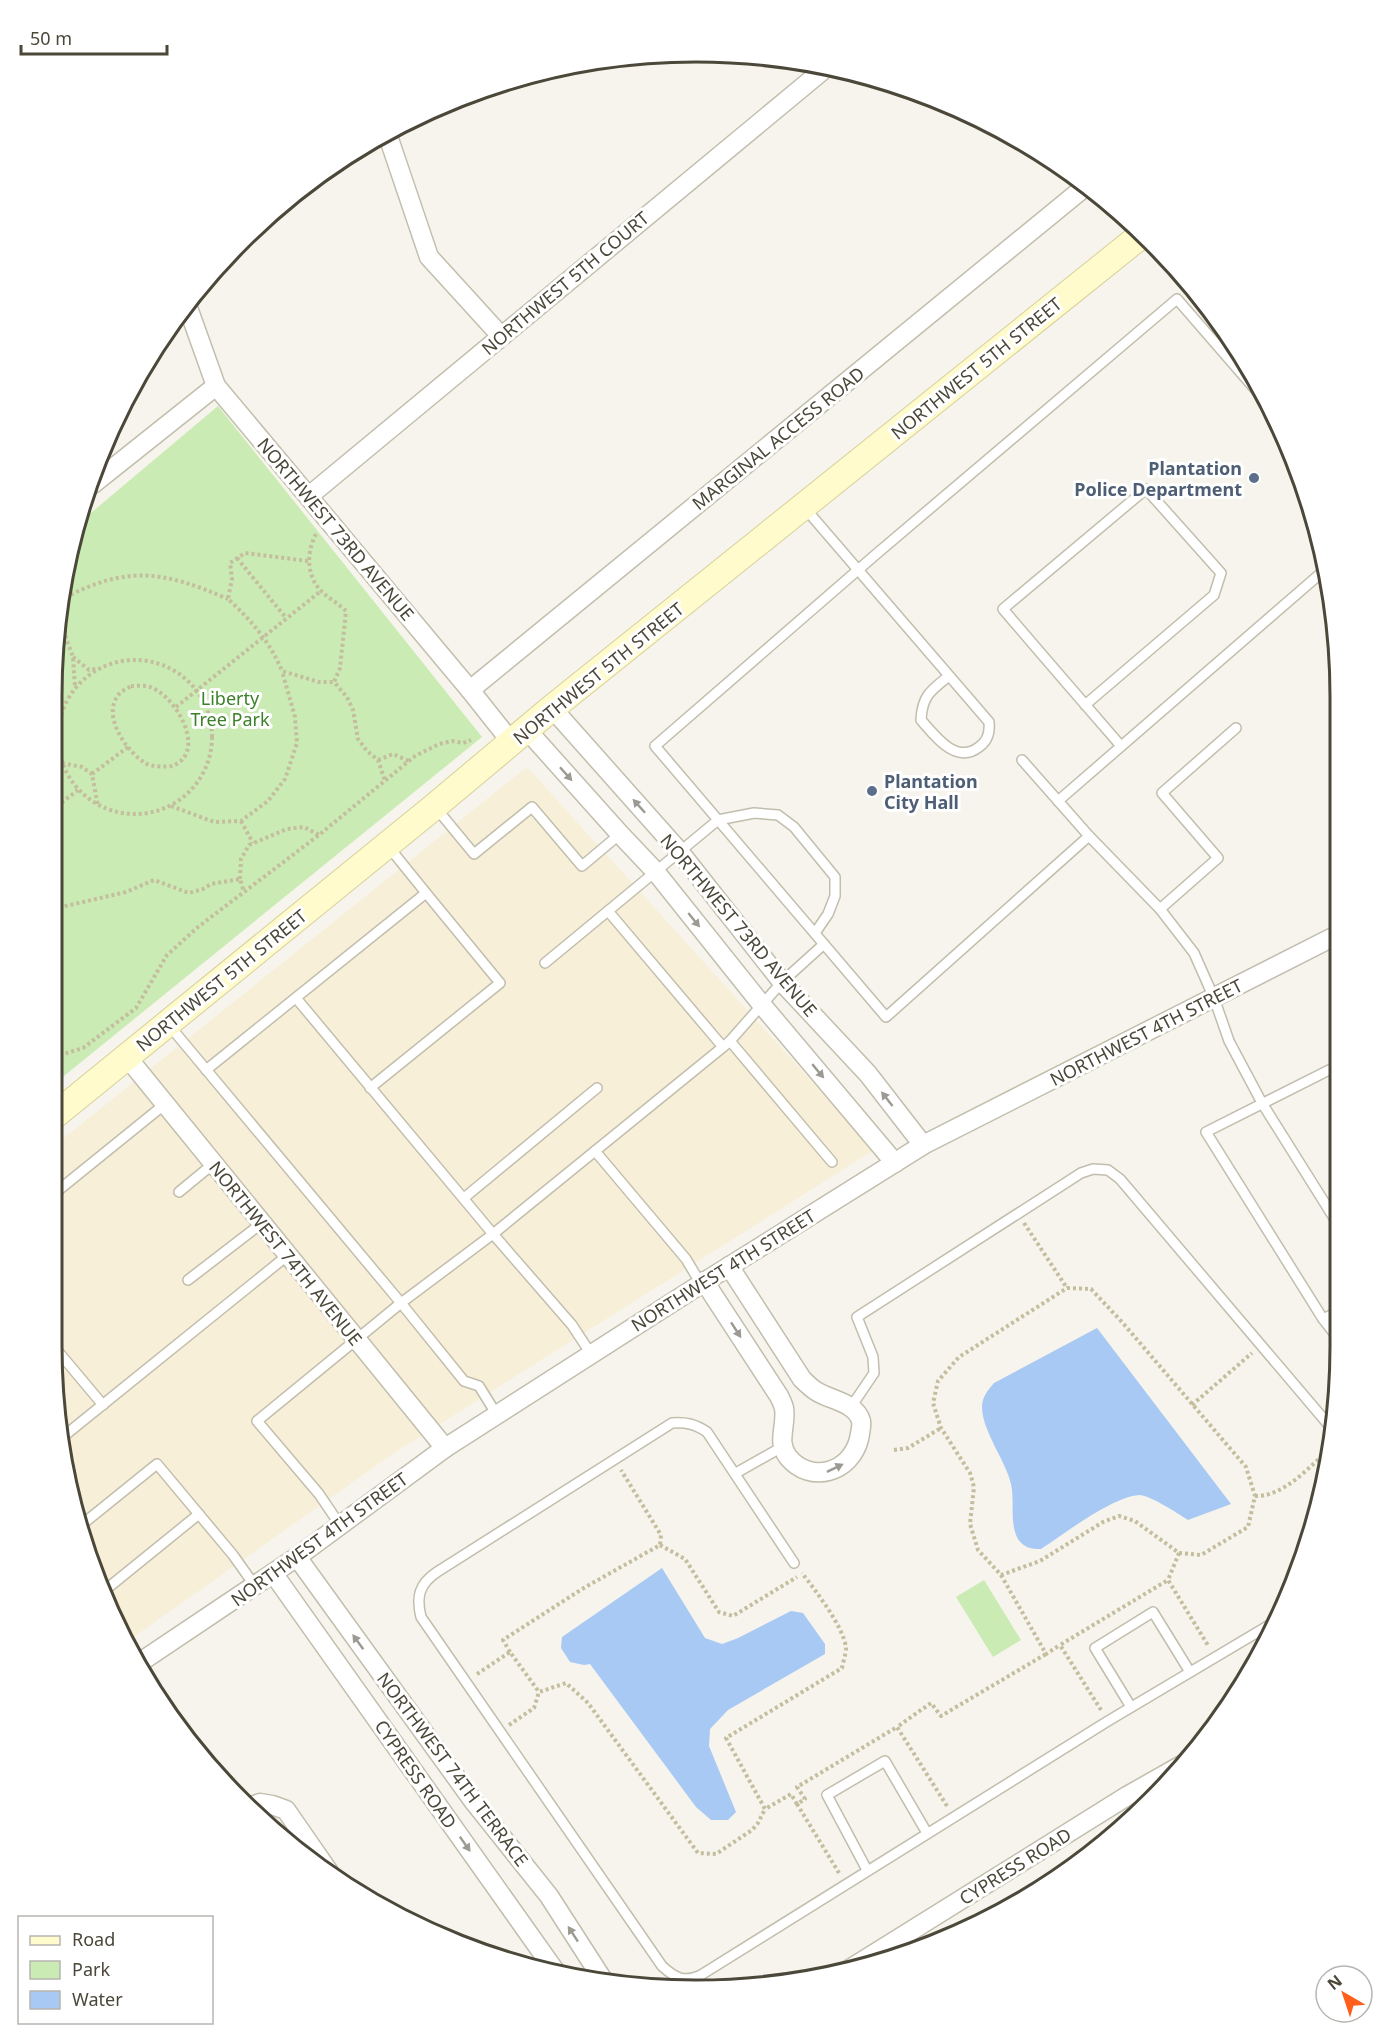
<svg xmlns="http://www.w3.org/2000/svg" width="1392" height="2042" font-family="'Noto Sans',sans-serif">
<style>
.commercial{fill:#f7efd7}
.green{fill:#caebb4}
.water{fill:#a8c9f3}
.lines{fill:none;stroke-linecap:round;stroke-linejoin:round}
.lane-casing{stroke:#c2bead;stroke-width:12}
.street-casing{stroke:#c2bead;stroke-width:21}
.secondary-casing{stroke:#d7d09b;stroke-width:28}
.path{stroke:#c4bd9e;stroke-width:4;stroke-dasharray:3 3;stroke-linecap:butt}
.lane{stroke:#fff;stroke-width:9}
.street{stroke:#fff;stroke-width:18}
.secondary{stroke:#fffbcc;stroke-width:26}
.oneway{fill:#9c9a92}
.service-dot{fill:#5c6f8a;stroke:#fff;stroke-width:2}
.labels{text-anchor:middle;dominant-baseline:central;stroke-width:6;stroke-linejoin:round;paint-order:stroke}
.street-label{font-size:18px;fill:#4b4739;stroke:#fff}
.service-label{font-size:18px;font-weight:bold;fill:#4e5e75;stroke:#fff;text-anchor:end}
.park-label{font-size:18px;fill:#3c8029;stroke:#fff}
.rim{fill:none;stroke:#4b4739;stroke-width:3}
</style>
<rect width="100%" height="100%" fill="#f6f4ec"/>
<polygon class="commercial" points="527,767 874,1150 391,1455 128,1641 85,1553 57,1431 54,1146"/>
<g class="green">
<polygon points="218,406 482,737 54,1084 51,696 63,571 79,523"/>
<polygon points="984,1580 1021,1640 993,1657 956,1597"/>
</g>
<g class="water">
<path d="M1097,1328L1231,1504L1188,1520C1177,1513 1150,1495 1139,1495C1112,1497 1064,1534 1041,1549C1031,1549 1024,1548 1018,1539C1009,1523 1015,1501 1011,1484C1006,1461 982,1431 982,1407C982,1397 988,1390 994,1383Z"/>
<polygon points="662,1568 705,1638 722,1644 738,1638 791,1611 803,1613 825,1644 825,1654 728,1710 710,1729 709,1746 736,1812 728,1820 711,1820 696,1807 590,1664 584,1665 570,1662 561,1648 562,1637"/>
</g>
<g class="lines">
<g class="lane-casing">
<g id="lane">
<path d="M804,507L989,722C990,732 988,741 979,747C956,765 935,736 921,720C922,696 931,690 949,676"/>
<path d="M1085,705L1214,595L1221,573L1146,489L1003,609C1042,655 1082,701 1121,746"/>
<polyline points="1022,760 1089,836 1160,909 1194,953 1214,998 1229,1041 1262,1103 1341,1229"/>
<polyline points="1058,801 1328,567"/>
<polyline points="436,808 474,854 532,807 582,866 620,834"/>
<polyline points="1089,836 886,1017 655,746 874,556 1177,299 1268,404"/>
<polyline points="388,846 426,893"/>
<polyline points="1160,909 1218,858 1162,793 1236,728"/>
<polyline points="608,911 723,1047 730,1041 782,982 824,944"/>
<polyline points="545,963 718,820 754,813 778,815 794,827 835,877 835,896 828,914 815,933"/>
<polyline points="296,998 493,1234 723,1047"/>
<polyline points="168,1024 401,1303 464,1381 479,1386 497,1415"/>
<polyline points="730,1041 832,1162"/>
<polyline points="1341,1064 1206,1132 1323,1319 1341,1342"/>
<polyline points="206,1070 426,893 500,983 370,1088"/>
<polyline points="595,1151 686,1259 701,1284"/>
<polyline points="179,1192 213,1164"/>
<polyline points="55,1193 165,1104"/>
<polyline points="464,1198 597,1088"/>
<polyline points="188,1280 262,1223"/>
<polyline points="1323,1319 1341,1310"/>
<polyline points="56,1349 103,1405"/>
<polyline points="851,1407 874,1373 873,1357 857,1317 1081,1173 1093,1169 1108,1170 1120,1179 1333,1430"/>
<polyline points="59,1440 288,1255"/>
<polyline points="736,1473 782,1447"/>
<polyline points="340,1525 319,1494 257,1421 401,1303 493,1234 572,1325 591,1354"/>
<polyline points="79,1527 157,1464 233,1555 255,1586"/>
<path d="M794,1563L707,1432C695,1424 686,1422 672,1423L437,1572C419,1584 416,1597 421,1617L662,1966C675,1978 684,1983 701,1975L1108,1721L1278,1620"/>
<polyline points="104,1591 199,1514"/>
<polyline points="1131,1707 1095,1648 1153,1612 1190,1672"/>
<polyline points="867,1870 827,1795 885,1761 927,1833"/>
</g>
</g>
<g class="street-casing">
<g id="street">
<polyline points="388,133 388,136 429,257 501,336"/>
<polyline points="186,302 216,386 470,690 512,743"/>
<polyline points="93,484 216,386"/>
<polyline points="309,496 822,71 816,63"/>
<polyline points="470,690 1086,186"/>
<polyline points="552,708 679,851 782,982 868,1074 923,1145"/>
<polyline points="527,730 620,834 655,871 762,1005 895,1163"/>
<polyline points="127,1057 445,1448"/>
<path d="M704,1281L779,1396C781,1400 783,1404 784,1408C787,1426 776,1441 788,1457C811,1485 851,1472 859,1439C860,1434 862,1425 861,1421C856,1402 829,1400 816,1391C811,1388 806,1383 802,1379L729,1266"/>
<polyline points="297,1557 474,1802 549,1896 605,1983"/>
<polyline points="273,1573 558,1975"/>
<polyline points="139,1663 297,1557 445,1448 701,1284 923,1145 1341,933"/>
<polyline points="249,1807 260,1803 272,1805 286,1810 329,1872"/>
<polyline points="845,1972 1127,1796 1187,1762"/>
</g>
</g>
<g class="secondary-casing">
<polyline id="secondary" points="54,1116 435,806 552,708 1144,233"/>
</g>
<g class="path">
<path d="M316,534C306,553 306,577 323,593C330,599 339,604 346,611L340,668L334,682L347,697L353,710L358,739L367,751L378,760L385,781"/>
<polyline points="237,558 286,618"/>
<path d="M308,561L245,553L230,563L232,579L228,599C251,620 270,642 282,671L319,682H334"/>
<path d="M60,600C127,565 161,570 228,599"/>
<polyline points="60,600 66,638 73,657 75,688"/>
<polyline points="73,657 89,670 96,669"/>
<circle cx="135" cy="737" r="77"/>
<path d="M131,686C137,686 144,685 150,687C171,694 196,732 186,754C183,760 178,764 172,766C164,767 152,767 145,763C126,751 100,714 120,693C123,690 128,688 131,686Z"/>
<polyline points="176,707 321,591"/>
<polyline points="378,760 393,754 409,761"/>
<polyline points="62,763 82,767 92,774 98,806"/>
<polyline points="92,774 128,747"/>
<polyline points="171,806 214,822 241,821 268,801 285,779 297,743 295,717 282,671"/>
<polyline points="52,810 78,790"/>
<polyline points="241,821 253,843"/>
<polyline points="240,879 241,859 249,845 287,829 304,827 319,835"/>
<polyline points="53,909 126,892 154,880 189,893 203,889 211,884 240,879 244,892"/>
<polyline points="54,1057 83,1048 136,1008 167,955 198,927 319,835 415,756 439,744 452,741 463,743 471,740"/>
<polyline points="1024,1223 1067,1288"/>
<polygon points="1067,1288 1091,1289 1122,1322 1246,1467 1255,1496 1248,1527 1201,1555 1179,1553 1135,1521 1119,1516 1103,1522 1040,1561 1001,1575 978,1550 970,1524 974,1487 970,1473 941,1428 933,1403 938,1381 959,1357"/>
<polyline points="1192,1405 1252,1353"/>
<polyline points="894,1450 908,1448 941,1428"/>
<path d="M1255,1496C1284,1497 1310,1466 1331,1448"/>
<polyline points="660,1545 685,1559 719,1612 733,1616 797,1577"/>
<polyline points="1179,1553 1168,1580 1209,1647"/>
<polyline points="1001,1575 1046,1654 1060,1645"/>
<polyline points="510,1652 503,1640 582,1589 660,1545 661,1535 621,1470"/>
<polyline points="477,1674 510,1652 539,1692"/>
<polyline points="1101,1710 1060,1645 1168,1580"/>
<polyline points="509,1725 534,1708 539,1692 566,1683 588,1703 698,1853 716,1854 752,1830 758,1823 765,1809"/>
<path d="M797,1804L791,1794L765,1809L726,1738L842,1668C843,1662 846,1654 846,1648C844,1627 815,1590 802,1573"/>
<polyline points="947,1806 897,1727 931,1703 941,1716 1046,1654"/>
<polyline points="839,1873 797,1804 805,1799 797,1787 897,1727"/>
</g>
<use href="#lane" class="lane"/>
<use href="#street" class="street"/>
<use href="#secondary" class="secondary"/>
</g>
<defs><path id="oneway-solid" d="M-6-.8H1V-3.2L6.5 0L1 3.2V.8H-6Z" transform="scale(1.5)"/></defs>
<g class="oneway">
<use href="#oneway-solid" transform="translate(566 774) rotate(48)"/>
<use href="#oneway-solid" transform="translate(639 806) rotate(-132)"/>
<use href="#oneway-solid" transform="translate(694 920) rotate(51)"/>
<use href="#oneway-solid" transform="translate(818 1071) rotate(50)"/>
<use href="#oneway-solid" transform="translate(887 1099) rotate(-128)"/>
<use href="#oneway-solid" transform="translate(736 1330) rotate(57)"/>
<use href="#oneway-solid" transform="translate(835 1468) rotate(-26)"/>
<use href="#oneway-solid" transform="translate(358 1642) rotate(-126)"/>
<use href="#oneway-solid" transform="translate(465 1844) rotate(55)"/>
<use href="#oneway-solid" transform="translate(573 1934) rotate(-123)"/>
</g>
<g class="service-dot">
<circle cx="1254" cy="478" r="6"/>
<circle cx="872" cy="791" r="6"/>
</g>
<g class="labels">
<g class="street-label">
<text transform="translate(565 283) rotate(-40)">NORTHWEST 5TH COURT</text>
<text transform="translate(976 368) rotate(-39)">NORTHWEST 5TH STREET</text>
<text transform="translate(778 438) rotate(-39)">MARGINAL ACCESS ROAD</text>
<text transform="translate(336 529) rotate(50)">NORTHWEST 73RD AVENUE</text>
<text transform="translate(598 673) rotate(-39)">NORTHWEST 5TH STREET</text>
<text transform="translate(739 925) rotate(50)">NORTHWEST 73RD AVENUE</text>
<text transform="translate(221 980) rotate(-39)">NORTHWEST 5TH STREET</text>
<text transform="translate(1146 1032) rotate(-27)">NORTHWEST 4TH STREET</text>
<text transform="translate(286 1253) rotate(51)">NORTHWEST 74TH AVENUE</text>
<text transform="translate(723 1270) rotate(-32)">NORTHWEST 4TH STREET</text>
<text transform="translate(319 1539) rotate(-36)">NORTHWEST 4TH STREET</text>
<text transform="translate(453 1769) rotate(53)">NORTHWEST 74TH TERRACE</text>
<text transform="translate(416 1774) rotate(55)">CYPRESS ROAD</text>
<text transform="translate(1015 1866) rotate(-32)">CYPRESS ROAD</text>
</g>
<g class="service-label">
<text x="1242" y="468">Plantation<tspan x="1242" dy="21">Police Department</tspan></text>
<text x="884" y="781" text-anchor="start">Plantation<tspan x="884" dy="21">City Hall</tspan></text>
</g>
<g class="park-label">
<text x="230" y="698">Liberty<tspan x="230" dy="21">Tree Park</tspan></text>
</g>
</g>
<path d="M0 0H1392V2042H0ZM696 62H696A634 634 0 0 1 1330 696V1346A634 634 0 0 1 696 1980H696A634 634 0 0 1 62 1346V696A634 634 0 0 1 696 62Z" fill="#fff" fill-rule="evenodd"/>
<path class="rim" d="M696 62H696A634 634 0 0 1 1330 696V1346A634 634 0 0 1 696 1980H696A634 634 0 0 1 62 1346V696A634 634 0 0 1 696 62Z"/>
<rect x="18" y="1916" width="195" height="108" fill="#ffffff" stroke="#b7b5b0" stroke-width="1.5"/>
<rect x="30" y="1936" width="30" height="9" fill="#fffbcc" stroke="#b7b5b0" stroke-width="1.5"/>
<text x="72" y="1946" font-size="18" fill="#4b4739">Road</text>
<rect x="30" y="1961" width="30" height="18" fill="#caebb4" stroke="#b7b5b0" stroke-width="1.5"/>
<text x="72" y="1976" font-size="18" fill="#4b4739">Park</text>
<rect x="30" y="1991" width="30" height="18" fill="#a8c9f3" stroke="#b7b5b0" stroke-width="1.5"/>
<text x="72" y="2006" font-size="18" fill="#4b4739">Water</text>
<g transform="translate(1344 1994) rotate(321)"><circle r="28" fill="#ffffff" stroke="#b7b5b0" stroke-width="1.5"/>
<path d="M0-4.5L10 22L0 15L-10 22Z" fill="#ff5f1a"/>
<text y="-9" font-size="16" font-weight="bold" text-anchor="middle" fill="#4b4739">N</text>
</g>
<path d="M21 45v9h146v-9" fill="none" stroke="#4b4739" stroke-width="3"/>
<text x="30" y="45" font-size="18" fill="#4b4739" stroke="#ffffff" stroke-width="4.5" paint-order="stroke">50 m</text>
</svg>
